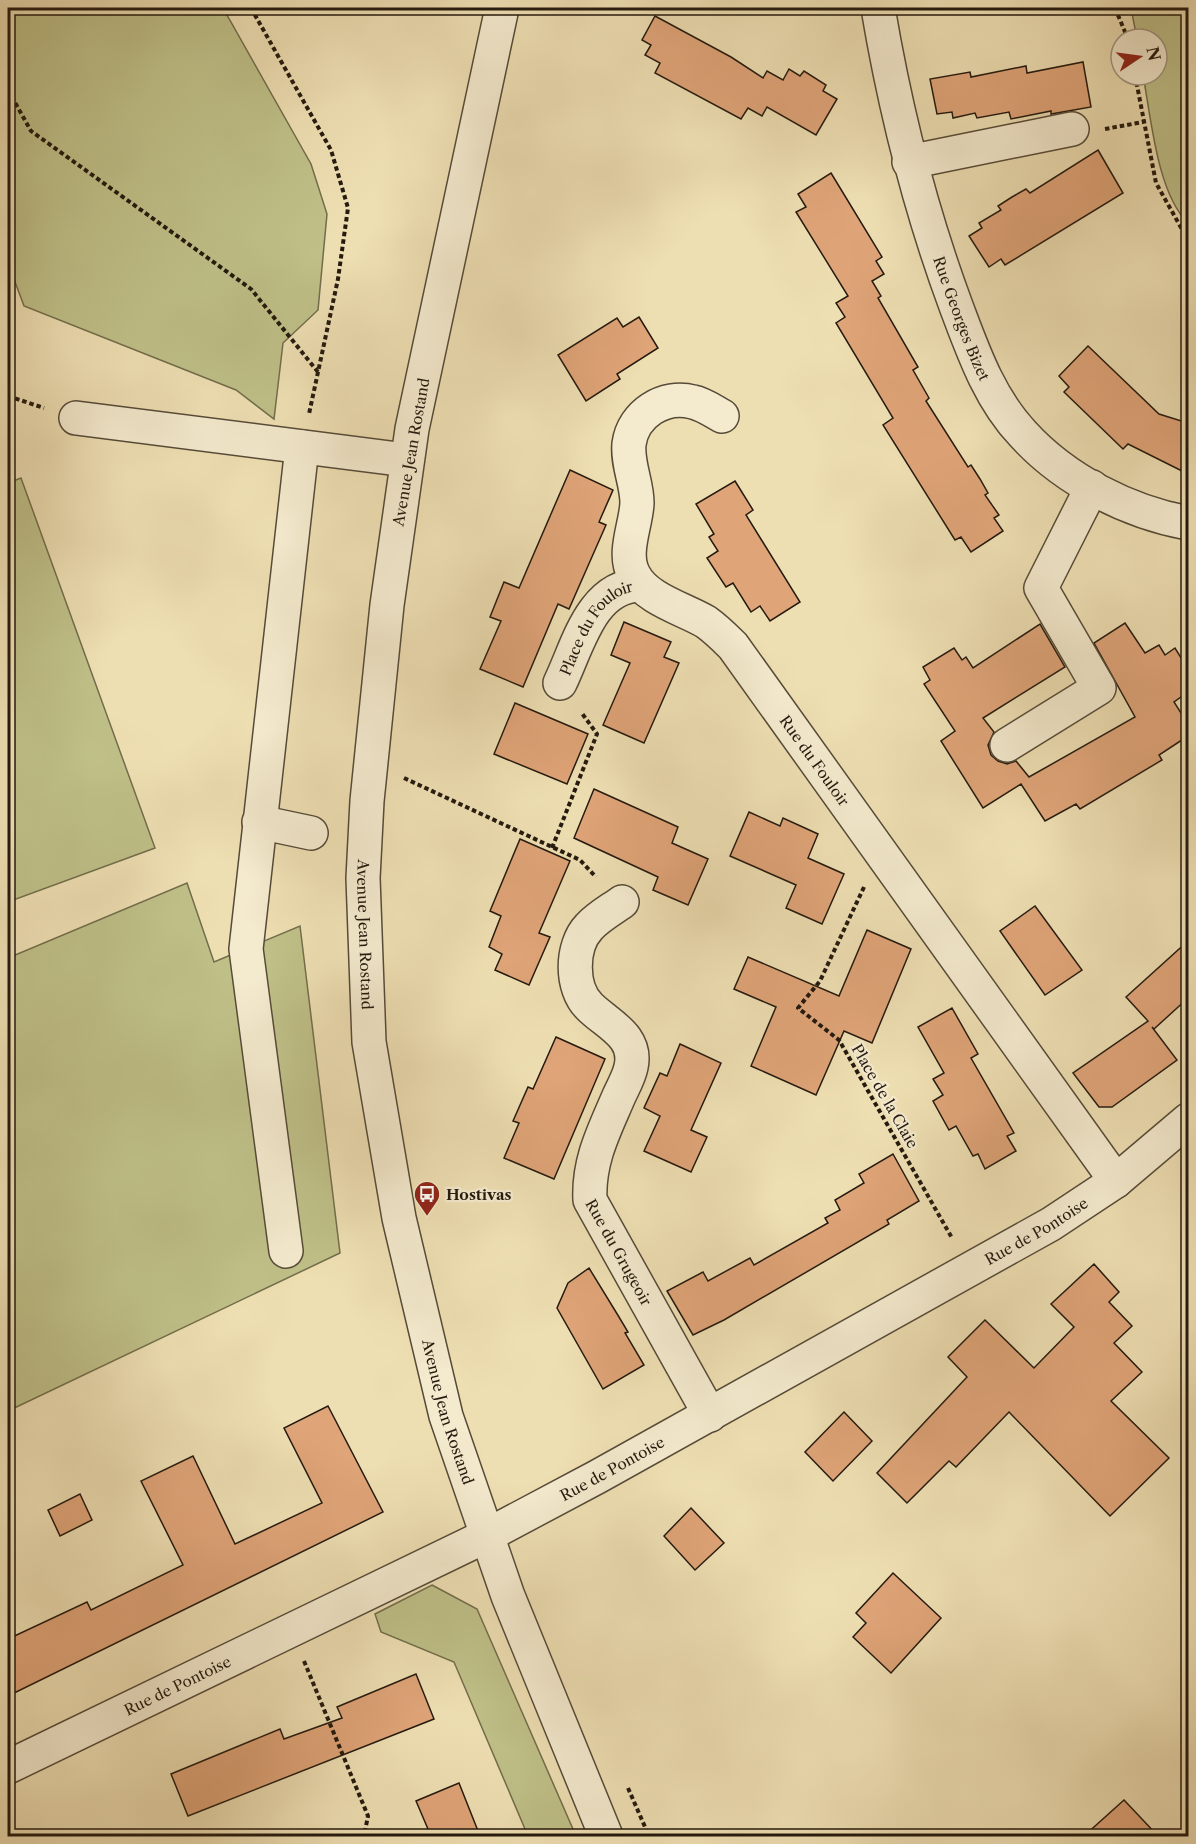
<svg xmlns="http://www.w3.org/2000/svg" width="1196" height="1844" font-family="'Libre Caslon Text',serif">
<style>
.green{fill:#bfc088;stroke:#726d4c;stroke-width:1.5}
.building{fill:#dfa478;stroke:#241a0f;stroke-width:1.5}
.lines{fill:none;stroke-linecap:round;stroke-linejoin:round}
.minor-casing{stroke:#564b38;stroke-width:36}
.path{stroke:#241a0f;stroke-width:4;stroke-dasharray:4.5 3;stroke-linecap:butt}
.minor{stroke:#f4eace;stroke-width:33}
.labels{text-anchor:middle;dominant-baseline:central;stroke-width:4.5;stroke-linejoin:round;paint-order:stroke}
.street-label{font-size:15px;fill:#241a0f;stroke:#f4eace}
.poi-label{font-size:15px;font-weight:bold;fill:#241a0f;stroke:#f4eace;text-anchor:start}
</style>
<rect width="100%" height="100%" fill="#eedfb3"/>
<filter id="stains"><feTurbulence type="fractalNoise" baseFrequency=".00333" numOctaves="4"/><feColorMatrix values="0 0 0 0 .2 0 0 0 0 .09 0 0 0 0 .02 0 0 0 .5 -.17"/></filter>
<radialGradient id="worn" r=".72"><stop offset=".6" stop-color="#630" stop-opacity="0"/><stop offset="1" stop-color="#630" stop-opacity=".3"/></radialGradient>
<g class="green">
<polygon points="8,8 223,8 311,164 327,214 318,310 283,343 274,419 236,390 24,306 8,263"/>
<path d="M1131,8H1188V223C1157,193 1151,117 1143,75H1157V39H1137Z"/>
<polygon points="21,478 155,848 8,902 8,483"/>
<polygon points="187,883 214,962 300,926 340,1253 8,1411 8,958"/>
<polygon points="432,1585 477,1609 576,1836 528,1836 454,1662 381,1632 375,1614"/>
</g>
<g class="building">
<polygon points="655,16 731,57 763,78 767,71 783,80 789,69 800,76 804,71 826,85 823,91 837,99 816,135 767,107 762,116 748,108 741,119 655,73 660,63 645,55 651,45 642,40"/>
<polygon points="1083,62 1091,107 1051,114 1051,111 1011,119 1009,112 977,118 975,113 953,118 952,112 937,114 930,79 970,72 971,77 1026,66 1027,73"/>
<polygon points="1098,150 1123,193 1005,265 1001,259 989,267 969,236 982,228 979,223 1001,210 998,206 1012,197 1026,189 1030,193"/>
<polygon points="831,173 882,257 876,261 884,274 872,281 881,296 878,298 918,367 913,370 929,398 926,401 968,467 971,465 980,479 988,493 985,495 999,515 994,518 1003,531 971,552 961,537 955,540 883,425 893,418 836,323 845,317 836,303 848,296 796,212 806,207 798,194"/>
<polygon points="639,317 658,348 617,374 620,379 586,401 558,355 617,318 623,327"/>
<polygon points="1088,346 1159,414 1188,423 1188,474 1128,444 1123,449 1064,392 1069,387 1059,376"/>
<polygon points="570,470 613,490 599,522 606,525 569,609 558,604 523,687 480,669 501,621 490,617 504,582 519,588"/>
<polygon points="735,481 753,510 746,515 800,602 770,621 760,606 751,612 733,583 726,587 707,558 718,551 709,537 714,534 696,504"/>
<polygon points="624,622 671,642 664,657 679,663 644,743 603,725 630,663 611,655"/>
<polygon points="1125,623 1145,653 1159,645 1165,655 1175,648 1188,669 1188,692 1174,702 1188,724 1188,736 1159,755 1162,760 1080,809 1076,804 1045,821 1021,784 983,808 941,741 955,731 924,684 930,680 923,667 954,648 962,660 966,657 973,668 1040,624 1065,667 983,718 994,732 988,745 991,755 998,761 1007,764 1016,761 1029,777 1135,717 1094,643"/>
<polygon points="515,703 588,734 567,784 494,754"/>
<polygon points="594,789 678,827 672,843 708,859 688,905 653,890 658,877 574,838"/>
<polygon points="749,812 780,826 783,818 818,834 808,858 844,874 822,924 786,908 796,885 730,856"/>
<polygon points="520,839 570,861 539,933 550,937 529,985 495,970 502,954 489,947 501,916 490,911"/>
<polygon points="1035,906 1082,970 1045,995 1000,931"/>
<polygon points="867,930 911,949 872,1043 844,1031 816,1095 751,1066 776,1007 734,989 748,957 839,996"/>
<polygon points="1188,941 1188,998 1154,1029 1152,1027 1177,1060 1112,1107 1099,1107 1073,1073 1148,1021 1126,997"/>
<polygon points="952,1008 978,1054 971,1058 1014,1133 1007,1136 1016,1151 985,1169 978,1154 973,1156 956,1126 949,1130 933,1101 943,1095 933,1079 944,1073 918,1027"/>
<polygon points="556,1037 605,1059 554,1179 504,1158 519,1123 513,1121 528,1087 533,1089"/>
<polygon points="680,1044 721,1063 691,1130 707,1137 691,1172 644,1151 660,1116 644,1108 660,1073 667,1076"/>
<polygon points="893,1154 919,1201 887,1220 889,1224 724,1320 693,1335 667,1291 703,1272 708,1281 750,1258 754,1265 828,1223 825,1218 840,1210 835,1200 864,1183 859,1174"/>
<polygon points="1094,1264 1119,1292 1109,1302 1132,1326 1114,1343 1142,1372 1111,1401 1169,1458 1110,1516 1009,1412 956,1467 949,1461 907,1503 877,1473 967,1377 948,1357 985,1320 1034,1368 1074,1327 1051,1304"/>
<polygon points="589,1268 619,1317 628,1332 625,1333 644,1365 603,1389 557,1308 568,1283"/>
<polygon points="328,1406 383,1512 8,1696 8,1639 87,1602 91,1610 183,1565 141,1481 193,1456 235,1544 322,1503 284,1428"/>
<polygon points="844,1412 872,1441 833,1481 805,1452"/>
<polygon points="80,1494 92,1520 60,1536 48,1510"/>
<polygon points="691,1508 724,1543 695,1570 664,1536"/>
<polygon points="893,1573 941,1618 891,1673 853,1637 866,1623 856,1613"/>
<polygon points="416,1674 434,1719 188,1816 171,1774 280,1729 284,1739 342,1718 337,1707"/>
<polygon points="459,1783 480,1836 431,1836 416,1801"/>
<polygon points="1124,1800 1158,1836 1084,1836"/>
</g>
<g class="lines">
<g class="minor-casing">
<g id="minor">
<path id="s1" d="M502,8L412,429L387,605L367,801L363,878L369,1042L399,1218L446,1416L508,1596L606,1836"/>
<path id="s2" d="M878,8C895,109 920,209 956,306C973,351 989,398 1023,434C1065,480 1128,512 1188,523"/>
<polyline points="909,162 1072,129"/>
<path id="s3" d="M722,416C713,411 703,404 693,402C664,394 633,414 629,444C627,464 637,483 637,503C636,526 622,553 634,575C646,599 684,609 706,622C716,629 725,638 733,646L1116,1181"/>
<polyline points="76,418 406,460"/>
<path id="s4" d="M560,683C578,646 591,586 640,585"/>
<polyline points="1007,745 1099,688 1041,588 1092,487"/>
<polyline points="259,822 311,833"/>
<path id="s5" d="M622,902C611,910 598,917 589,927C571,946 570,988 590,1007C607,1024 638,1036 631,1067C629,1077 623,1087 619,1096C604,1131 588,1161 590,1200L710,1415"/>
<polyline points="286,1251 246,949 302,447"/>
<path id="s6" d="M8,1767L486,1536L597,1477L1051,1224L1116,1181L1188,1120"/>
</g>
</g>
<g class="path">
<polyline points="251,8 331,150 348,208 338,279 309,414"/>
<polyline points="1115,8 1128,39"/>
<polyline points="1135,75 1156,183 1188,240"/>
<polyline points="8,90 31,131 251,289 318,372"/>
<polyline points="1105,129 1143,122"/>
<polyline points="8,396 44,408"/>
<polyline points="404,778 580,860 596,877"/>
<polyline points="552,848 597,734 581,712"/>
<polyline points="864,887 820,981 798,1008 839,1040 952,1238"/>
<polyline points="304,1661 368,1816 364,1836"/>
<polyline points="628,1788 649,1836"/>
</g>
<use href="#minor" class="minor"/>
</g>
<defs>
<g id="bus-pin" transform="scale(1.35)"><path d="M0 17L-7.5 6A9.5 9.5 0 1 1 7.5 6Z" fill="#8f2418" stroke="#f4eace"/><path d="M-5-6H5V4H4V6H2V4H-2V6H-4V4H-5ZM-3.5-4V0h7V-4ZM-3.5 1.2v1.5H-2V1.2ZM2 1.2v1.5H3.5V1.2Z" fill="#fff"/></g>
</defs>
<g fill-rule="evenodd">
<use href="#bus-pin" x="427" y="1194"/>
</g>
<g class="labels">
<g class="street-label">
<text stroke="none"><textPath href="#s2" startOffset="322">Rue Georges Bizet</textPath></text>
<text transform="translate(411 452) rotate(-80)">Avenue Jean Rostand</text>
<text stroke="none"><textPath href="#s4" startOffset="68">Place du Fouloir</textPath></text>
<text stroke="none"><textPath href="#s3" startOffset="516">Rue du Fouloir</textPath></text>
<text stroke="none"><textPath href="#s1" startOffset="939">Avenue Jean Rostand</textPath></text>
<text transform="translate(885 1096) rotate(60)">Place de la Claie</text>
<text stroke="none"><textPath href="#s6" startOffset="1160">Rue de Pontoise</textPath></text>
<text stroke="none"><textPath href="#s5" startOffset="406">Rue du Grugeoir</textPath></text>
<text stroke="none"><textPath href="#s1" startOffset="1425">Avenue Jean Rostand</textPath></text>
<text stroke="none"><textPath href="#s6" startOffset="674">Rue de Pontoise</textPath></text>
<text stroke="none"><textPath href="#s6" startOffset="188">Rue de Pontoise</textPath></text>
</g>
<g class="poi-label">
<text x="446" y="1194">Hostivas</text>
</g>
</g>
<rect width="1196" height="1844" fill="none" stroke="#eedfb3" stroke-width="30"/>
<rect x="9" y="9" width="1178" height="1826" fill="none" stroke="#241a0f" stroke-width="3"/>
<rect x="15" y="15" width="1166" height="1814" fill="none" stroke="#241a0f" stroke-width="1.5"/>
<g transform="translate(1139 57) rotate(77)"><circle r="28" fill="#f4eace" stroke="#a19782" stroke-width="1.5"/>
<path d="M0-4.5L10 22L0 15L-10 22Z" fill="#8f2418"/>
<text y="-9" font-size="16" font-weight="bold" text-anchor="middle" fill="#241a0f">N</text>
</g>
<rect width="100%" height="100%" filter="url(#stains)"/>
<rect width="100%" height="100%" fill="url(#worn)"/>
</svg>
